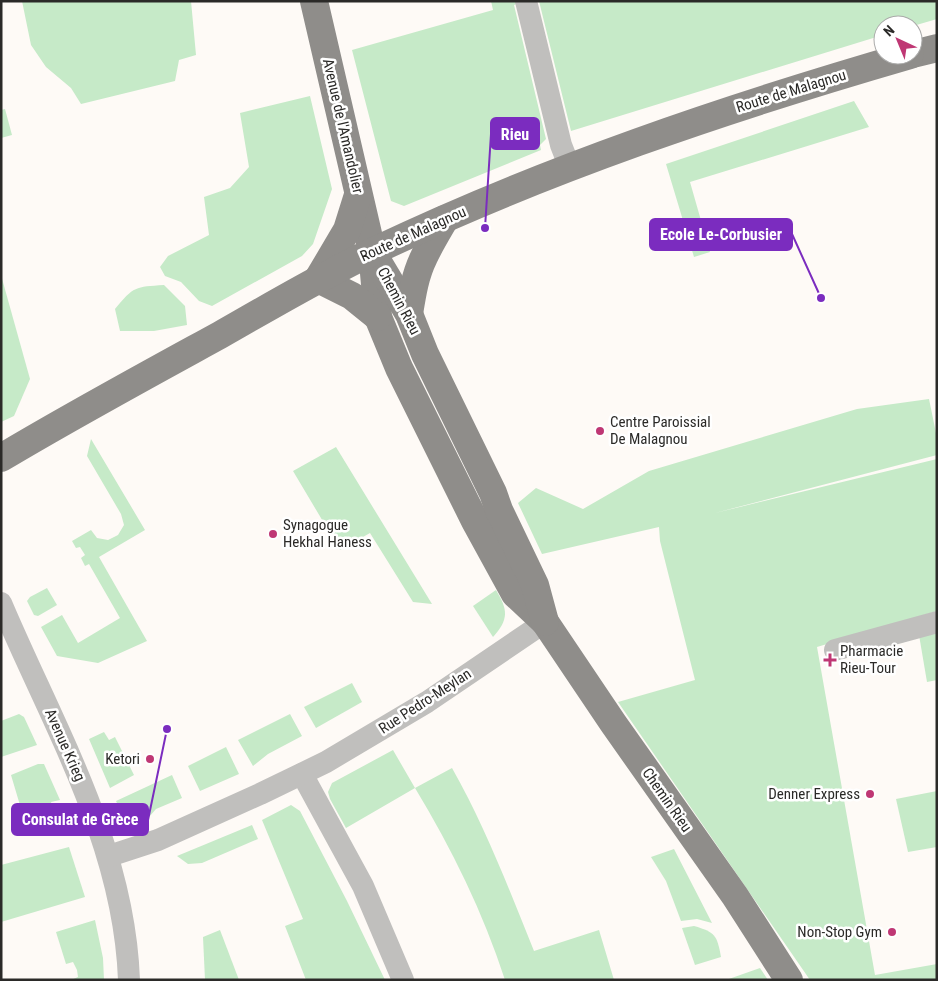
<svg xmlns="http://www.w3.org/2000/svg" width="938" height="981" font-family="'Roboto Condensed',sans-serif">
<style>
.green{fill:#c6eac8}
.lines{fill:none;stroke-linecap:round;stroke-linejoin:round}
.minor{stroke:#c0bfbd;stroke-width:22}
.major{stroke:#8f8d8a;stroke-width:28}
.poi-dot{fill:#bf3774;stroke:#fff;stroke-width:2}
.labels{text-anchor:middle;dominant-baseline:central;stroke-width:5;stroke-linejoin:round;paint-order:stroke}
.street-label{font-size:15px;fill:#2b2a28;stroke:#fff}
.poi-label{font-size:15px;fill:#2b2a28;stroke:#fff;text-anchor:start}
.leader{fill:none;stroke:#7b2cbf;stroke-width:2}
.callout-dot{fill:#7b2cbf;stroke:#fff;stroke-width:2}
.callout{fill:#7b2cbf;stroke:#7b2cbf;stroke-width:2}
.callout-label{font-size:16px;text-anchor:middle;font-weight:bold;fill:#fff}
</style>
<rect width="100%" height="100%" fill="#fefaf6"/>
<g class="green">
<polygon points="22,1 191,1 196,55 179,60 175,81 81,104 71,88 46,67 31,45"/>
<polygon points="491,1 525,1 514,5 546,139 540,145 541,150 404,206 391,201 352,50 493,10"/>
<polygon points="539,1 937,1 937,19 913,26 883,25 883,35 571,131"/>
<polygon points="310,96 332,189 313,244 302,256 212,306 199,301 181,282 165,276 160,267 168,256 209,235 204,197 230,188 249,167 240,113"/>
<polygon points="854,101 869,127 690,182 710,252 694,257 666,164"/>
<polygon points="5,109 12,135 1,138 1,110"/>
<polygon points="1,275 30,379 14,416 1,422"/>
<path d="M164,285L185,306L187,325L154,331H120L115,309C134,286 135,287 164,285Z"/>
<polygon points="929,399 937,438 937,455 715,513 937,459 937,611 817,647 875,975 937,964 937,980 810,980 618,702 695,680 660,541 659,527 542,554 518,503 536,488 583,509 649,471 857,409"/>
<polygon points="91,439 145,530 99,557 147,641 98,663 57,656 41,627 62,615 78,643 120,618 89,564 85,566 81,558 85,555 80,547 76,548 72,541 91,530 97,538 108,540 118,535 124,525 121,514 87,456"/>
<polygon points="336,447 432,604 413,602 370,533 340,550 293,471"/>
<polygon points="47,588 57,605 38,616 34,615 27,601 30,597"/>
<path d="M496,590C508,610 509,619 493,637L473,606Z"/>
<polygon points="937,629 937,680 927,682 919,635"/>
<polygon points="352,683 362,702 316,728 304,707"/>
<polygon points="19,714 24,717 37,745 1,757 1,721"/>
<polygon points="290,714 302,736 268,754 253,766 238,740"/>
<polygon points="104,732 109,740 115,737 134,775 110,788 89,739"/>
<polygon points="226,747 239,774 200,791 188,766"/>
<path d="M393,750L415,788L452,768C485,826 509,889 534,951L599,930L614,980H505C483,912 452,849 415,788L346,828L330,799L328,792L332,783Z"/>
<polygon points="38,764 44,764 60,800 51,802 55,814 30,820 27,810 22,812 11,775"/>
<polygon points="172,775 182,798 156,809 149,817 133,825 126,822 116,801"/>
<polygon points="937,791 937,847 908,852 896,799"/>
<polygon points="291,805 300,811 347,901 385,980 306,980 285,926 303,919 262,820"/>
<polygon points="252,825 258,839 202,863 188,864 177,856"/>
<polygon points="69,847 85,897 1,922 1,865"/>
<polygon points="674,849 712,923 697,919 681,921 666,881 651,857"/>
<polygon points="95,920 103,958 104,980 71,980 78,977 77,970 73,962 66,964 56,932"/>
<path d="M694,926C715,932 717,935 721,957L695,965L682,928Z"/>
<polygon points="220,930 239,980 205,980 203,937"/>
<polygon points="760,968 768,980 726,980"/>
</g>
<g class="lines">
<g class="minor">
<polyline points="526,1 561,145 570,168"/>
<path d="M1,603C53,726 124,843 129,980"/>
<polyline points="835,650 937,622"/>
<polyline points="302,774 363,886 403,980"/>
<polyline points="109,856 158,840 260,794 326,762 427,702 545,622"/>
</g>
<g class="major">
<polyline points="314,1 372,251 378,317 399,368 475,521 515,594 545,622 613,723 735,896 789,980"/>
<polyline points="913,54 937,48"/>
<polyline points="375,257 409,314 425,354 493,493 499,510 535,585 545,622"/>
<polyline points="318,279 347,230 358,195"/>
<polyline points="318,279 352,296 378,317"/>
<path d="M409,314C412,295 415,275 424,257C430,244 438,231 445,219"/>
<path d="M1,458C73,415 147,375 220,335C271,306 321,276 374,251C546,169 727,108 910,55"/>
</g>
</g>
<g class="poi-dot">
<circle cx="600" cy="431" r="5"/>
<circle cx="273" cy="534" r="5"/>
<path d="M827.5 652.5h5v5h5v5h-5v5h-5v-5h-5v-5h5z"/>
<circle cx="150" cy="759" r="5"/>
<circle cx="870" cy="794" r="5"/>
<circle cx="892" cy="932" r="5"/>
</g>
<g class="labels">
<g class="street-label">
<text transform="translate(791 91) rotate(-17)">Route de Malagnou</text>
<text transform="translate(343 126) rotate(77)">Avenue de l'Amandolier</text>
<text transform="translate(413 234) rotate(-24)">Route de Malagnou</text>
<text transform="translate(399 301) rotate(62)">Chemin Rieu</text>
<text transform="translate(425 701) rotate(-33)">Rue Pedro-Meylan</text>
<text transform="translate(65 745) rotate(66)">Avenue Krieg</text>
<text transform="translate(667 800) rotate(55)">Chemin Rieu</text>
</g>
<g class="poi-label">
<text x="610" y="422">Centre Paroissial<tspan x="610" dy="17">De Malagnou</tspan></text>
<text x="283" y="525">Synagogue<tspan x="283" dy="17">Hekhal Haness</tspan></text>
<text x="840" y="651">Pharmacie<tspan x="840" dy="17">Rieu-Tour</tspan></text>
<text x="140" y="759" text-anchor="end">Ketori</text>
<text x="860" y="794" text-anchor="end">Denner Express</text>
<text x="882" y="932" text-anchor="end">Non-Stop Gym</text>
</g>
</g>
<path class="leader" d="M485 228L491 134M821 298L792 234M167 729L148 820"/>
<g class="callout-dot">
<circle cx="485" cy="228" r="5"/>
<circle cx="821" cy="298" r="5"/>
<circle cx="167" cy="729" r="5"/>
</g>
<g class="callout">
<rect x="491" y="118" width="48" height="31" rx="5"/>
<rect x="650" y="219" width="142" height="31" rx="5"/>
<rect x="12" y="804" width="136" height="31" rx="5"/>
</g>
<g class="callout-label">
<text x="515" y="140">Rieu</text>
<text x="721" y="240">Ecole Le-Corbusier</text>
<text x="80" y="825">Consulat de Grèce</text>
</g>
<rect width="938" height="981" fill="none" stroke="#2b2a28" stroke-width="5"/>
<g transform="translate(898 40) rotate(316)"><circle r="24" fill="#ffffff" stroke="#aaaaa9"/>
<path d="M0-4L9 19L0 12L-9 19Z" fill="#bf3774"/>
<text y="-8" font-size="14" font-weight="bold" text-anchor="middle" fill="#2b2a28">N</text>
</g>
</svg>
